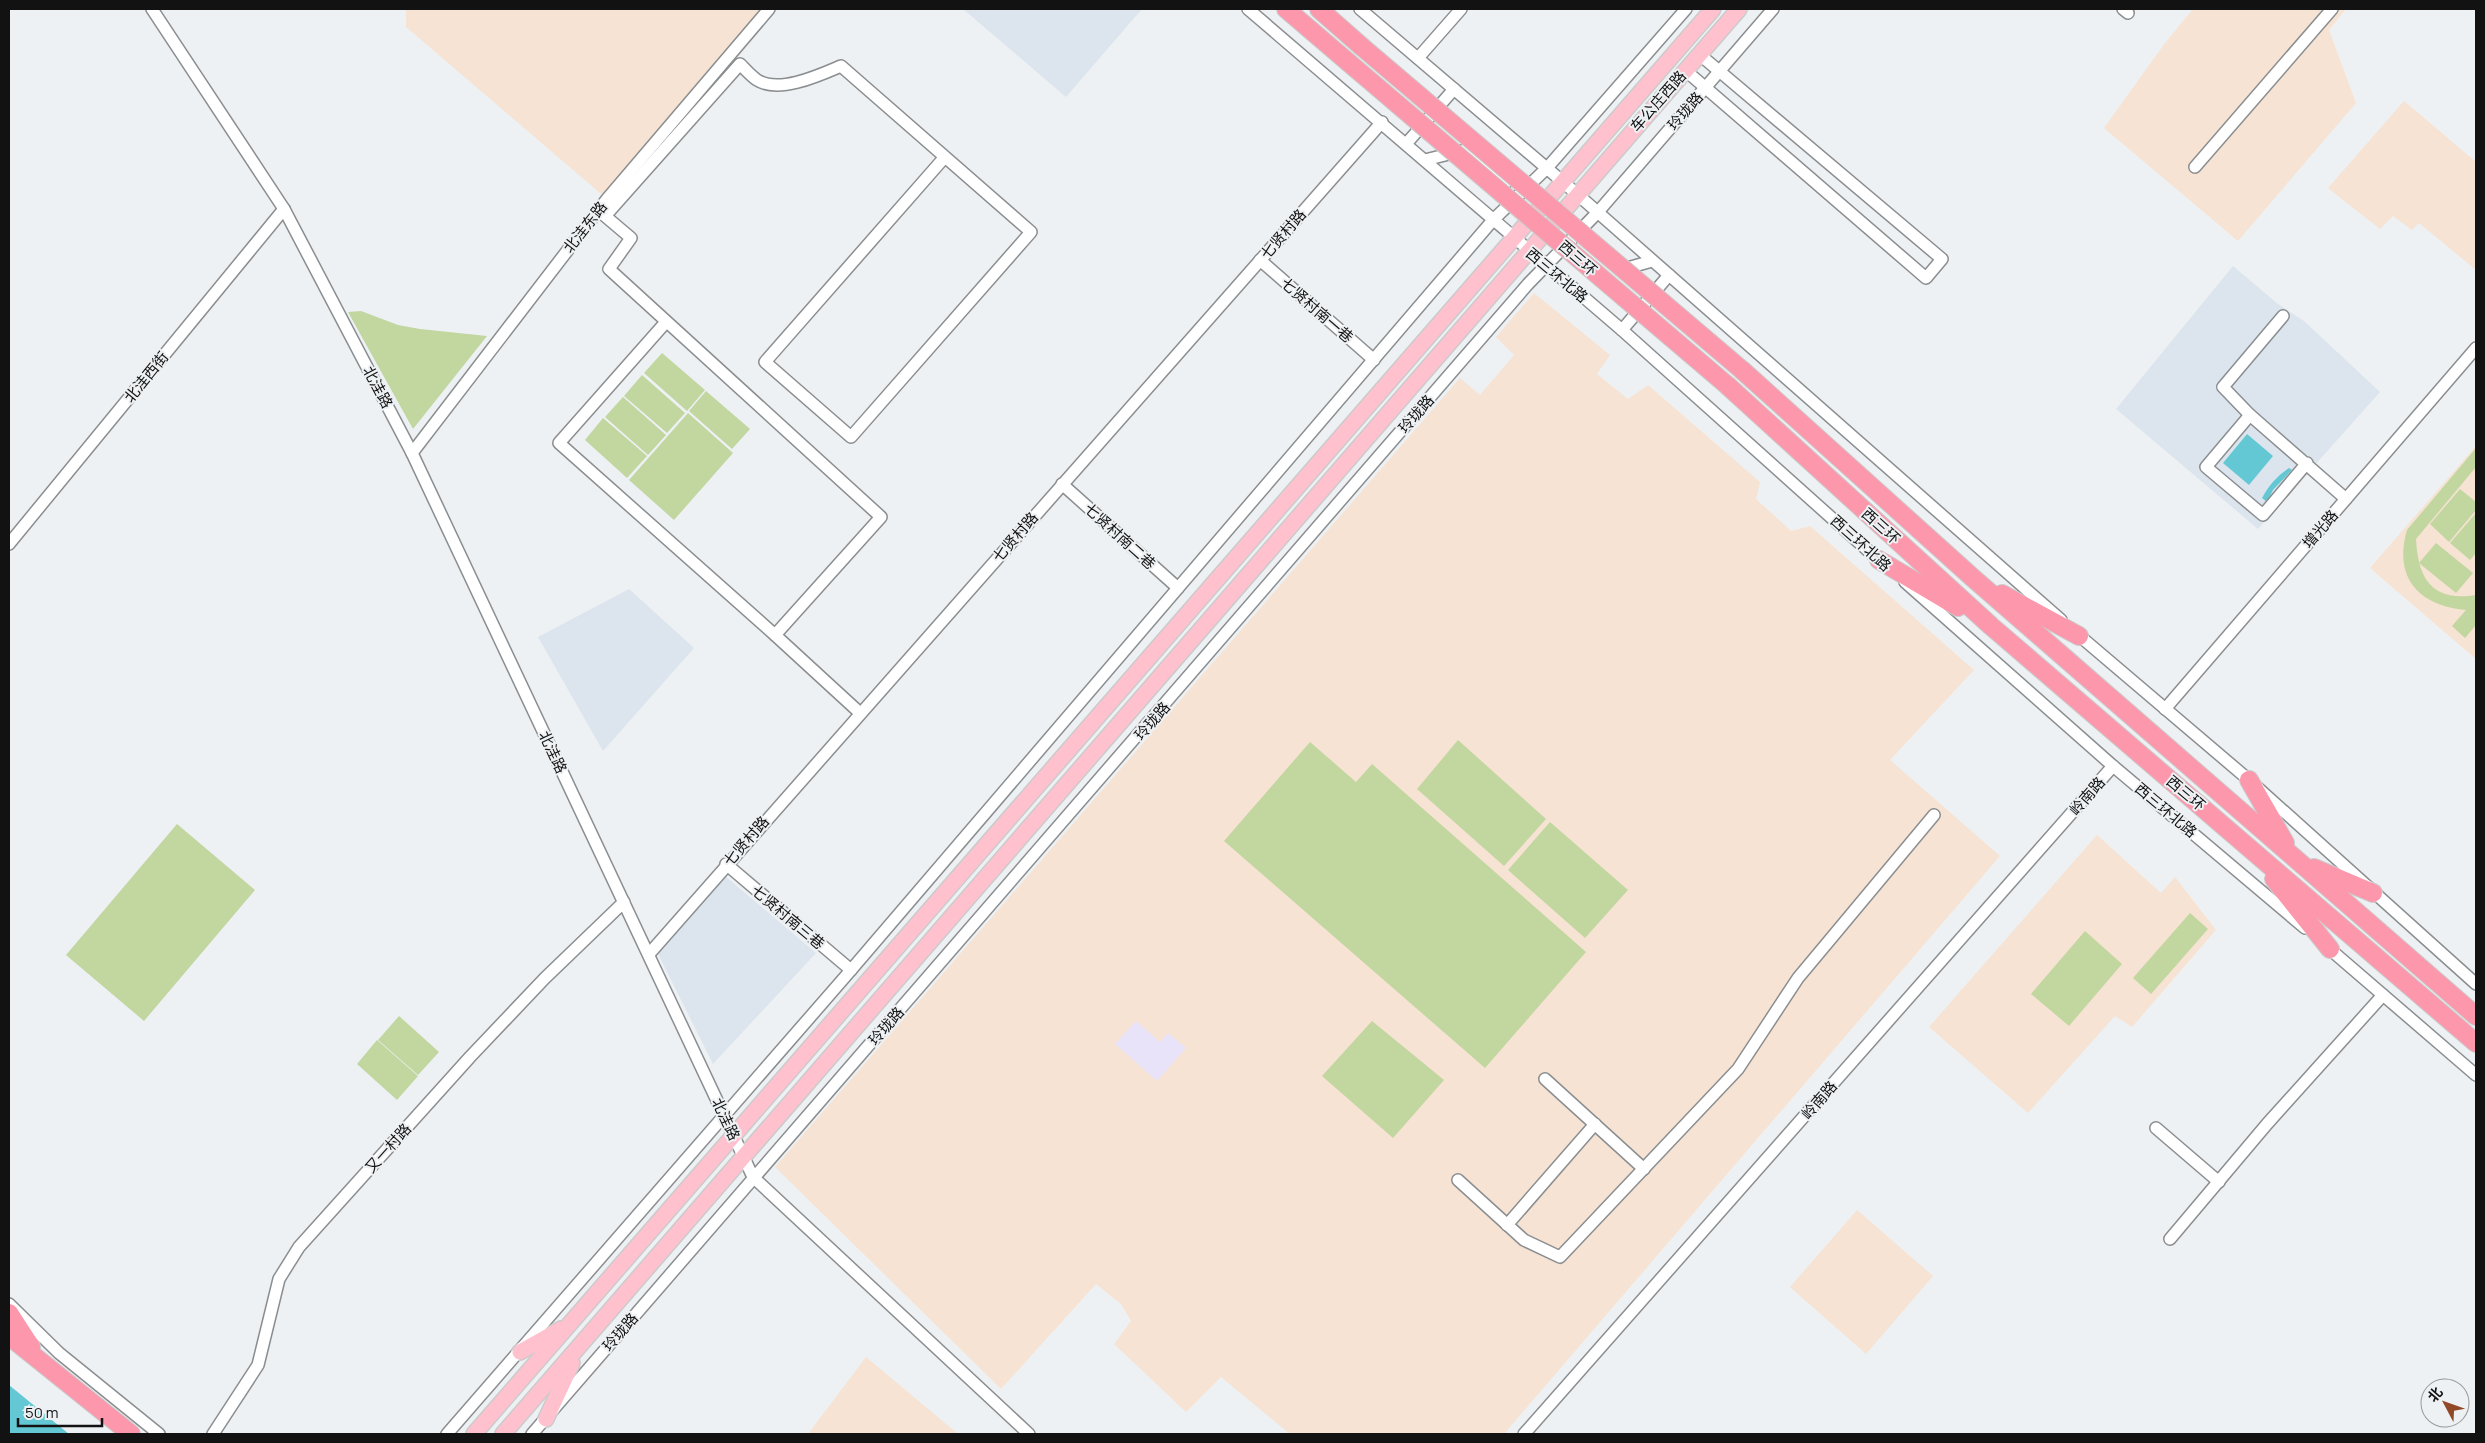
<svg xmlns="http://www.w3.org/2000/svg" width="2485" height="1443" font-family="Manrope,'Noto Sans SC',sans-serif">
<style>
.built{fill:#dce5ed}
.education{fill:#f6e3d3}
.medical{fill:#e8e3f9}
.green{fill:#c2d6a0}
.water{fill:#64c8d4}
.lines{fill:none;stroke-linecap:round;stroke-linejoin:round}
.minor-casing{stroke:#8b8e90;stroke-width:14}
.major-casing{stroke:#cbcbcb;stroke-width:18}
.highway-casing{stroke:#cbcbcb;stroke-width:20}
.minor{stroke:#fff;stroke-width:11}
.major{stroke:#fec1cd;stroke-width:15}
.highway{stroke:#fd97ac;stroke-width:18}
.highway-bridge-casing{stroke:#cbcbcb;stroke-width:20;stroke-linecap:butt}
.highway-bridge{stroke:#fd97ac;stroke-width:18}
.labels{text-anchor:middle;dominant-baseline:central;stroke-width:4;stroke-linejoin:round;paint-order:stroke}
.street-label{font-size:15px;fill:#121213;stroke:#eef1f3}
</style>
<rect width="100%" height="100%" fill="#eef1f3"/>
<g class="built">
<polygon points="963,9 1142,9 1066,97"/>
<polygon points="2233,266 2278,304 2304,321 2380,392 2258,529 2116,409"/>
<polygon points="629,589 694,648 603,751 538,637"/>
<polygon points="725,876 816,953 713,1064 658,954"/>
</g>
<g class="education">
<polygon points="406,9 769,9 607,199 406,27"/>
<polygon points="2193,9 2346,9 2329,30 2356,103 2238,241 2104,128 2165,43"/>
<polygon points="2404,101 2476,162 2476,270 2419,223 2412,230 2393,216 2380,229 2328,188"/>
<polygon points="1534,293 1610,355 1597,374 1628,399 1648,385 1760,482 1756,499 1791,531 1810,526 1974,670 1890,760 2000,856 1504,1434 1290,1434 1221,1377 1186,1412 1114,1344 1131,1321 1121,1304 1096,1284 1001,1389 775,1167 1460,378 1480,395 1514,355 1496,337"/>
<polygon points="2476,446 2476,659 2370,568"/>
<polygon points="2097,835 2161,893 2175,877 2216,930 2132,1027 2115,1016 2028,1113 1929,1027"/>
<polygon points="1857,1210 1933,1276 1866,1354 1790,1287"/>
<polygon points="866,1357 958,1434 808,1434"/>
</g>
<polygon class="medical" points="1136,1021 1160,1042 1168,1033 1186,1048 1157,1081 1115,1044"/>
<g class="green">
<polygon points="361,311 398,325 420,329 487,336 413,429 348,312"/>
<polygon points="662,353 705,390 687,411 644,373"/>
<polygon points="642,375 685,413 667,433 624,396"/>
<polygon points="706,391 750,429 732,449 689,411"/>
<polygon points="623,397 666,435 648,455 605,417"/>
<polygon points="688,413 733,453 674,520 629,480"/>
<polygon points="603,418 647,456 627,478 585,440"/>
<path d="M2476,448V467L2416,539C2418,579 2432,602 2476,595V625L2465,638L2452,626L2466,610C2419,606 2393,578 2407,530Z"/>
<polygon points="2460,489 2476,502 2476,510 2449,542 2430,524"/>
<polygon points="2476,513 2476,553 2470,560 2450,543"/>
<polygon points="2436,543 2473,573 2456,593 2419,563"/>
<polygon points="1458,740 1546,819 1504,866 1417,789"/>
<polygon points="1310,742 1356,782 1372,764 1586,952 1485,1068 1224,841"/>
<polygon points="1550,822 1628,890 1585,938 1508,870"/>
<polygon points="177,824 255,890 144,1021 66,955"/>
<polygon points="2190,913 2208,929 2151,994 2133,978"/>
<polygon points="2085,931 2122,964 2069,1026 2031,994"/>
<polygon points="399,1016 439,1052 418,1075 378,1040"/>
<polygon points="1372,1021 1444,1080 1393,1138 1322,1076"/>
<polygon points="377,1040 418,1076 397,1100 357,1064"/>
</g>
<g class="water">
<polygon points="2247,434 2273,456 2249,485 2223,463"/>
<path d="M2289,468L2292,470L2273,490L2267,502L2262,498C2269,485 2277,476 2289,468Z"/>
<polygon points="9,1385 69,1434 9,1434"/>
</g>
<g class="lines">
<g class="minor-casing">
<g id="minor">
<polyline points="152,9 284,209 412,453 753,1177 1029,1434"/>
<polyline points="1248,9 1622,330 1883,564"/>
<polyline points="1360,9 1577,194 2061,620"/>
<polyline points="2123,9 2128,13"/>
<polyline points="1418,58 1461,9"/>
<polyline points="1685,70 1926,278 1942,259 1699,54"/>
<polyline points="1406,144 1454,89"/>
<polyline points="1425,160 1469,149 1507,182"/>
<polyline points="2195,167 2332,9"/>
<polyline points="1260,260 1374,360"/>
<polyline points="1620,270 1652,261"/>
<path d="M666,322L559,443L775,635L881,517L609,269L631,238L605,216L740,64C745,69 751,76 757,80C779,94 820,75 841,66L1031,232L851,437L765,362L944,158"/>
<polyline points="1622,330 1669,275"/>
<polyline points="2250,415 2223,387 2283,316"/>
<polyline points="412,453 607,199 769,9"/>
<polyline points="2307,463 2263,515 2206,467 2250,415 2346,499"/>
<polyline points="1062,484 1178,588"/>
<polyline points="9,544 284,209"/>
<polyline points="1905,582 2113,766 2305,928"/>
<polyline points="2075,632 2249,780 2476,984"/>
<polyline points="775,635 860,713"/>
<polyline points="2165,709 2476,348"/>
<polyline points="726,864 851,970"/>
<polyline points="2325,945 2476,1075"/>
<polyline points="649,954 1382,122"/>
<polyline points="1545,1079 1644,1169"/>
<polyline points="2156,1128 2219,1182"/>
<polyline points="1458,1180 1524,1240 1560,1257 1738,1069 1798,978 1934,815"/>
<polyline points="1507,1225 1595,1124"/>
<polyline points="2170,1239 2267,1124 2383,995"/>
<polyline points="9,1304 59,1353 159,1434"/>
<polyline points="213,1434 258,1365 279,1279 299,1247 470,1057 545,978 624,902"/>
<polyline points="447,1434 851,970 1493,220 1547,168 1686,9"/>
<polyline points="532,1434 1528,284 1598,212 1773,9"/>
<polyline points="1524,1434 2113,766"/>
</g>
</g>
<g class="major-casing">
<g id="major">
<polyline points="520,1352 561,1329"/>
<polyline points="546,1419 572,1363"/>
<polyline points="474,1434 1713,9"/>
<polyline points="503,1434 1739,9"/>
</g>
</g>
<g class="highway-casing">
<g id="highway">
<polyline points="1286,9 1348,62"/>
<polyline points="1319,9 1361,46"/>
<polyline points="1742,370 1973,578 2476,1016"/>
<polyline points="1728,386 1991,626 2476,1043"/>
<polyline points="1879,560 1958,607"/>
<polyline points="2002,594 2079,636"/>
<polyline points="2249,780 2285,843"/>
<polyline points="2314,868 2373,893"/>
<polyline points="2274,879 2330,949"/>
<polyline points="9,1313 31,1347"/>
<polyline points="9,1336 131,1434"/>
</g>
</g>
<use href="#minor" class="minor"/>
<use href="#major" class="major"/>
<use href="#highway" class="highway"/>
<g class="highway-bridge-casing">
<g id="highway-bridge">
<polyline points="1361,46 1742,370"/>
<polyline points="1348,62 1728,386"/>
</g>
</g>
<use href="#highway-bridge" class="highway-bridge"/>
</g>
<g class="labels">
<g class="street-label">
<text transform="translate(1658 101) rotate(-49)">车公庄西路</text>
<text transform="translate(1685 111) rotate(-49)">玲珑路</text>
<text transform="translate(585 227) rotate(-52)">北洼东路</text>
<text transform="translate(1283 234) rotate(-49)">七贤村路</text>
<text transform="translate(1578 258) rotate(41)">西三环</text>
<text transform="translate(1557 275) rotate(40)">西三环北路</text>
<text transform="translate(1317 310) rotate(41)">七贤村南一巷</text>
<text transform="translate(146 377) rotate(-51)">北洼西街</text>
<text transform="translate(378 387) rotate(62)">北洼路</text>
<text transform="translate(1416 414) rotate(-49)">玲珑路</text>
<text transform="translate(1881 526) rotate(42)">西三环</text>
<text transform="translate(2320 529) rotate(-49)">增光路</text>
<text transform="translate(1120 536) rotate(42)">七贤村南二巷</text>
<text transform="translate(1015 537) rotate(-49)">七贤村路</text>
<text transform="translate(1861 543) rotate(42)">西三环北路</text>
<text transform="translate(1152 721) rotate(-49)">玲珑路</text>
<text transform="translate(553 752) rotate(65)">北洼路</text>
<text transform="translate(2186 793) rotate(40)">西三环</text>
<text transform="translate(2087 796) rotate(-49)">岭南路</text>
<text transform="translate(2166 810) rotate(40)">西三环北路</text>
<text transform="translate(746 841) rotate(-49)">七贤村路</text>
<text transform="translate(788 917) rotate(40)">七贤村南三巷</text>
<text transform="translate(886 1026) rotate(-49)">玲珑路</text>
<text transform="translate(1819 1100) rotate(-49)">岭南路</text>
<text transform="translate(726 1119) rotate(65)">北洼路</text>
<text transform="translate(388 1148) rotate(-48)">又一村路</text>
<text transform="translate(620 1332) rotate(-49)">玲珑路</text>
</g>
</g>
<rect width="2485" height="1443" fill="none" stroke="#121213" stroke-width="20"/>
<g transform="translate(2445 1403) rotate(311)"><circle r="24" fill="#eef1f3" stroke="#969899"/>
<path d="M0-4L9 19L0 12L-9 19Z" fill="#914927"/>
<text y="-8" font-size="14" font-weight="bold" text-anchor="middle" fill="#121213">北</text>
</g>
<path d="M18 1418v8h84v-8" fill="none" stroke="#121213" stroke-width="2.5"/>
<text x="25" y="1418" font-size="15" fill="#121213" stroke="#eef1f3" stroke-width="4" paint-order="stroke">50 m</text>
</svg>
